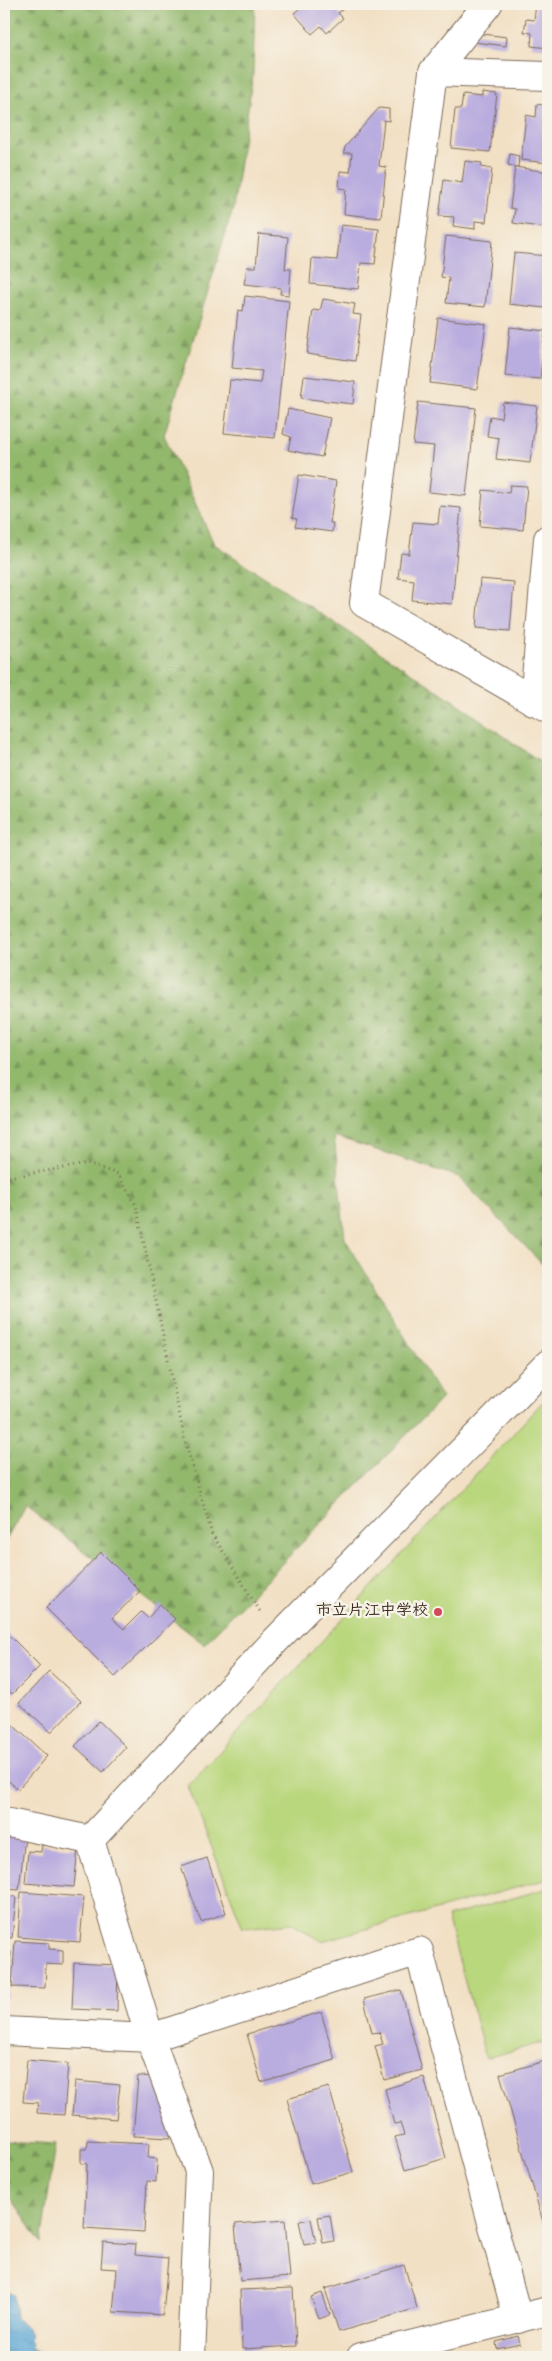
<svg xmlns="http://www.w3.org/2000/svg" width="552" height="2361" font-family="'Gochi Hand','Klee One',sans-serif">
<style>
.grass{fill:#b9d77d;stroke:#7a804e}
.forest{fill:url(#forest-firs);stroke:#667145}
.water{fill:url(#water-ripples);stroke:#4c6a7a}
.building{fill:#b9acdf}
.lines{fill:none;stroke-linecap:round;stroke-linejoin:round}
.minor-casing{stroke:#7b6a58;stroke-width:30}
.path{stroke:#7b6a58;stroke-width:3;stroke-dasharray:1 4;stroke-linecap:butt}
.minor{stroke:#fff;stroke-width:28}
.poi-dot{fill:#d1495b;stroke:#f7f3e8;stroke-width:2}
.labels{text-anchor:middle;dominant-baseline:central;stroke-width:5;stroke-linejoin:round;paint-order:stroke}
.poi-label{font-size:16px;font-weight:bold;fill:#3b2a1e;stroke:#f7f3e8;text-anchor:end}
</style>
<defs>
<pattern id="forest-firs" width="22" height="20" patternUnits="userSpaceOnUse" patternTransform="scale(1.25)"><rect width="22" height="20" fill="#92b86c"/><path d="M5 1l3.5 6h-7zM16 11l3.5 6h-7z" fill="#789658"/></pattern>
<pattern id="water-ripples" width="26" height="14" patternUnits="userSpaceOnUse" patternTransform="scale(1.25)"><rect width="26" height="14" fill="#5ea9d6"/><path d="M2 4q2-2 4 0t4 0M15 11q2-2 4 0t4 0" fill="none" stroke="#4f8aad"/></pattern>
</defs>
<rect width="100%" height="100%" fill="#f7f3e8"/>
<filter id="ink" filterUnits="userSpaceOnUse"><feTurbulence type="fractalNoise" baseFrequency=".02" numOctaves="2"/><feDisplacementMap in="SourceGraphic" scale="10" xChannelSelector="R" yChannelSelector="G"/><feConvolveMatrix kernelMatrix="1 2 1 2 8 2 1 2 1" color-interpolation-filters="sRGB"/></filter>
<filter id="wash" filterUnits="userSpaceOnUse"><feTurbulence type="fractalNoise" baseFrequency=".0096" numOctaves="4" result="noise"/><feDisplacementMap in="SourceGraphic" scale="20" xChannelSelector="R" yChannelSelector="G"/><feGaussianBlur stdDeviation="1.12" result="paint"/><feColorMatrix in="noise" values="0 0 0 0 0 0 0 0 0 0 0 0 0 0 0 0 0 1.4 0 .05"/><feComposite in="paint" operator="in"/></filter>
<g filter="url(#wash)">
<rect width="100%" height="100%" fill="#f2e0c4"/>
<g class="grass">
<polygon points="548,1396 548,1879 322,1941 291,1923 243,1928 188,1786"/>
<polygon points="548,1888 548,2041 486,2058 447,1917"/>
</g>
<g class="forest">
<polygon points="4,4 255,4 253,75 233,209 164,435 214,544 448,697 548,767 548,1270 459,1177 334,1136 345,1239 442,1398 204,1644 25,1506 4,1544"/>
<polygon points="4,2141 56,2144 41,2243 4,2187"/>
</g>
<polygon class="water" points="4,2291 14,2295 16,2318 30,2332 31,2349 47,2357 4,2357"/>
<g id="blocks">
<g class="building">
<polygon points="305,4 349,4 338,13 343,18 327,33 321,26 312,34 294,13"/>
<polygon points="536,4 548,4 548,48 531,46 532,33 524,32 526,19 534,20"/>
<polygon points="475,33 507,37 506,46 474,42"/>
<polygon points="482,92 497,94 490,152 451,148 455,109 461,109 463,95 482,97"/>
<polygon points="537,104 548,106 548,163 521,160 526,115 536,117"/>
<polygon points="379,108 389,109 389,121 384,120 379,166 386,167 381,218 344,214 346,189 339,188 340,171 350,172 352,153 344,153 345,147"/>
<polygon points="510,154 519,156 518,167 508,165"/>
<polygon points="465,161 482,163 481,167 492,169 486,222 475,221 475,229 453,226 454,217 439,216 444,180 462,183"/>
<polygon points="515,167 548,172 546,228 513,223 515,209 510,208"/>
<polygon points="341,225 379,229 375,264 361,263 358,289 310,284 312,258 337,260"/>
<polygon points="259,234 288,237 285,269 291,269 289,295 280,294 281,288 244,284 247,267 256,267"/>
<polygon points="446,236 492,241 485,307 446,303 449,278 441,277"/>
<polygon points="514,253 548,256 545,308 509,304"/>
<polygon points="245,296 289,301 275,438 224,433 230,380 260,383 262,371 232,368 238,310 243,311"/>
<polygon points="323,299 355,304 353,314 361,315 355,361 307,354 313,310 320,311"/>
<polygon points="438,318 486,324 477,389 430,383"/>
<polygon points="510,327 545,331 540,379 505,376"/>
<polygon points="304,376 355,382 353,404 301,398"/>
<polygon points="418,402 476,408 466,496 429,492 434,446 413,444"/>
<polygon points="503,402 537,406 530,463 496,459 499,438 487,436 490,416 501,418"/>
<polygon points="288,409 330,418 322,457 288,450 291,437 283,434"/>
<polygon points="299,475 336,481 330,523 333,523 332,532 295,527 297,519 292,518"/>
<polygon points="510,485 527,486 523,530 480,526 483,490 509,493"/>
<polygon points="440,506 461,508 452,604 412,600 414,580 398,578 401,553 409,554 413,522 438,524"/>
<polygon points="480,579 514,582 510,631 476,628"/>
<polygon points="101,1552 140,1591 112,1618 124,1629 141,1612 148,1618 160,1604 175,1619 115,1677 46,1608"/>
<polygon points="6,1632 40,1666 12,1694 4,1686 4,1635"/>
<polygon points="49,1671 81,1701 51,1732 19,1703"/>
<polygon points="4,1717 47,1756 18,1789 4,1777"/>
<polygon points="99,1721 126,1747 103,1772 75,1746"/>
<polygon points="4,1826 26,1828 19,1890 4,1889"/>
<polygon points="42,1845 78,1848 74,1887 25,1883 28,1851 41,1852"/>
<polygon points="207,1858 226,1913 201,1922 181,1867"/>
<polygon points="21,1892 84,1897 80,1942 18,1937"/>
<polygon points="4,1896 16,1897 12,1938 4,1937"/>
<polygon points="15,1941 49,1943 49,1949 63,1950 63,1965 46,1964 45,1988 12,1987"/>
<polygon points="4,1951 11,1952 7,1998 4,1998"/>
<polygon points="74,1963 118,1965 117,2011 72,2009"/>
<polygon points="401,1990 422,2070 384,2080 375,2046 383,2044 379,2032 372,2033 364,1999"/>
<polygon points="321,2012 335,2060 261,2082 247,2034"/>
<polygon points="27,2060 68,2064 64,2115 37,2113 38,2103 23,2102"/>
<polygon points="548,2060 548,2239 500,2074"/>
<polygon points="138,2076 158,2077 172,2107 170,2138 133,2136"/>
<polygon points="424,2077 446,2158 405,2170 395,2137 404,2135 400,2123 394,2124 385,2089"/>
<polygon points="75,2081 120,2085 116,2119 72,2115"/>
<polygon points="329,2087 353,2172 311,2184 287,2099"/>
<polygon points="88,2141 149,2144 148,2158 157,2159 156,2182 147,2181 144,2232 84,2228 87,2164 81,2163 81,2149 87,2149"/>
<polygon points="330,2215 334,2241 323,2243 318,2217"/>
<polygon points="311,2219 316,2243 304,2245 299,2221"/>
<polygon points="285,2220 290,2277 240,2281 235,2224"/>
<polygon points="103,2242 136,2244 135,2255 168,2258 163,2315 113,2312 117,2269 101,2268"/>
<polygon points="404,2265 417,2308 339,2332 325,2289"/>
<polygon points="293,2288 296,2346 242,2349 240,2290"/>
<polygon points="322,2293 330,2315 319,2319 311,2297"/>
<polygon points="518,2336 520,2344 497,2349 496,2342"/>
</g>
</g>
</g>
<g filter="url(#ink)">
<use href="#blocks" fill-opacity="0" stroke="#7b6a58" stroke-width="1"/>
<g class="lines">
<g class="minor-casing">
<g id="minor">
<polyline points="488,4 433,72 364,603 548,709"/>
<polyline points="433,72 548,76"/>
<polyline points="534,702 548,539"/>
<polyline points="4,1822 90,1840 277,1639 548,1364"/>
<polyline points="90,1840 150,2038 199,2171 191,2357"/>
<polyline points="4,2031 150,2038 419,1951 518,2319"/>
<polyline points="361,2357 548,2311"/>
</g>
</g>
<polyline class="path" points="4,1178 87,1164 118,1174 136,1205 185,1441 212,1534 261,1613"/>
<use href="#minor" class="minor"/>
</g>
</g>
<circle class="poi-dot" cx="438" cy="1612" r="5"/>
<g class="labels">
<g class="poi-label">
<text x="428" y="1612">市立片江中学校</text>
</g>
</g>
<rect width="552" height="2361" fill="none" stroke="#f7f3e8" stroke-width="20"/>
</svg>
